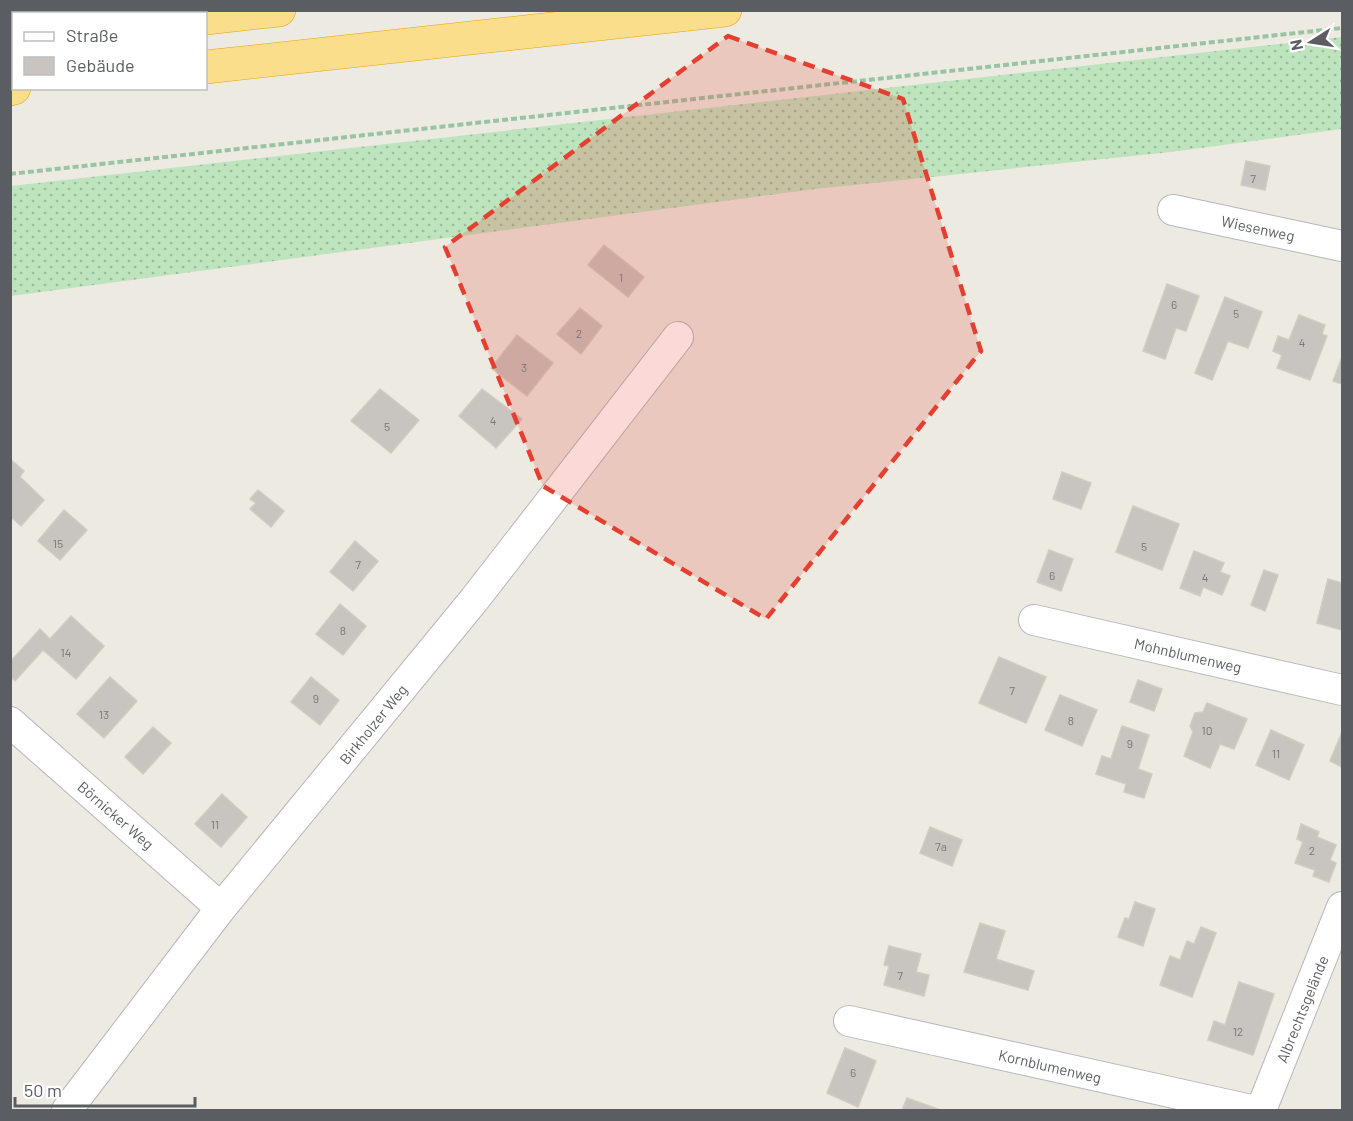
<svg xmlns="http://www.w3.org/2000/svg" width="1353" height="1121" font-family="Barlow,sans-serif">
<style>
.grass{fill:url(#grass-dots)}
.building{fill:#c8c4bf;stroke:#d1ccc0;stroke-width:1.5}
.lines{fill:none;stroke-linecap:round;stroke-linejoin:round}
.minor-casing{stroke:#b4b7bc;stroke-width:32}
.highway-casing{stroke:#e7a206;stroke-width:34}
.path{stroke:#98c4a4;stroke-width:4;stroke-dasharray:6 3;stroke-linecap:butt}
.minor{stroke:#fff;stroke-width:30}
.highway{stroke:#fade8b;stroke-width:33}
.marked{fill:#e43f30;fill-opacity:0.2;stroke:#e43f30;stroke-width:4.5;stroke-dasharray:12 8;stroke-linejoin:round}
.labels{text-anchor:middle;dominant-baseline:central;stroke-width:6;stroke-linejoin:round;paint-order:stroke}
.number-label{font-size:12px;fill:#767779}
.street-label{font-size:15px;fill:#5a5d62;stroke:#fff}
</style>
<defs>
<pattern id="grass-dots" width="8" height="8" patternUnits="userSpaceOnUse" patternTransform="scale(1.5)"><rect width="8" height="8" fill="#bee4be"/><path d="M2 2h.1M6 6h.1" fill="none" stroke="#9dbc9e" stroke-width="1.8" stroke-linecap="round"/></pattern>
</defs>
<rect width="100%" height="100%" fill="#eceae1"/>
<polygon class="grass" points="1342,37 1342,129 1171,152 815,189 11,296 11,186"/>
<g class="building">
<polygon points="1246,161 1270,166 1265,190 1241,185"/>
<polygon points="604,245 644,277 628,297 588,265"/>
<polygon points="1167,284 1199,296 1186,331 1176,328 1165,359 1143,351"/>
<polygon points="1225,297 1262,312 1248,348 1228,341 1212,380 1195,373"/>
<polygon points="580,308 602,326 581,354 557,334"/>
<polygon points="1299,315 1325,325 1322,334 1327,336 1310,380 1277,368 1282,355 1273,351 1278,336 1289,340"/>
<polygon points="517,335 553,363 527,396 491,368"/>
<polygon points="1342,357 1342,384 1333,381"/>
<polygon points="380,389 419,420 391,453 351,421"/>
<polygon points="482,389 522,419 496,448 459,416"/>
<polygon points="10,459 24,471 20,477 44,500 21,526 10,516"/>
<polygon points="1062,472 1091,483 1081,509 1053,499"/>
<polygon points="258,490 284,511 271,527 250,509 256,503 250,499"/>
<polygon points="1133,506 1179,524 1162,570 1116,552"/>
<polygon points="64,510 87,530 60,560 38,541"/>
<polygon points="355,541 378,561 353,591 330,572"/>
<polygon points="1049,550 1073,559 1061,591 1037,582"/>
<polygon points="1194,551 1224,563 1220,572 1230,576 1222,595 1203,587 1200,596 1180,588"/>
<polygon points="1264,570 1278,575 1265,611 1251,605"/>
<polygon points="1328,579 1342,583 1342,630 1317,623"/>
<polygon points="340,604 366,626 343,655 316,634"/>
<polygon points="71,616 104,646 76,679 43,650 15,681 10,676 10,662 40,629 50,639"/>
<polygon points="999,657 1046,677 1026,723 979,703"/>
<polygon points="110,677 137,701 104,738 77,714"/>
<polygon points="311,677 339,700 320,725 291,702"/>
<polygon points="1138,680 1162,689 1154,711 1130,702"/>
<polygon points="1060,695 1097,710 1082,746 1045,730"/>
<polygon points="1207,703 1247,719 1234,749 1220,744 1210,768 1184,756 1193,732 1190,726 1195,713 1203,712"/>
<polygon points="1122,726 1149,735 1138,769 1152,774 1144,798 1124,792 1126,784 1096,774 1102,756 1111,759"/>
<polygon points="153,727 171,743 143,774 125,757"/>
<polygon points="1271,730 1304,745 1289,780 1256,765"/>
<polygon points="1342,732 1342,767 1330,761"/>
<polygon points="222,794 247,817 221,847 195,824"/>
<polygon points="1301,824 1319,832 1317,837 1336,845 1330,860 1336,863 1329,882 1313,876 1315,870 1295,863 1303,842 1297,839"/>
<polygon points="930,827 962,840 952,866 920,853"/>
<polygon points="1135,902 1155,909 1143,946 1118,937 1125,918 1129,919"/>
<polygon points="980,923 1005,931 996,959 1034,971 1028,990 964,972"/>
<polygon points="1201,927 1216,933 1192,997 1160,985 1170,956 1180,960 1187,941 1194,944"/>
<polygon points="889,946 921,954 916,972 929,975 924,996 884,985 889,966 884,965"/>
<polygon points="1239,982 1274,994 1253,1055 1208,1040 1214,1021 1225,1025"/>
<polygon points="845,1048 876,1061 858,1107 827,1093"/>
<polygon points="907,1098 938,1109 937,1110 902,1110"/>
</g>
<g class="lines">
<g class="minor-casing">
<g id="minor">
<polyline points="1173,210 1342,246"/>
<polyline points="1034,620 1342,690"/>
<polyline points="10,722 221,908"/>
<polyline points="849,1021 1251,1110"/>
<polyline points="67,1110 221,908 474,600 678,337"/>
<polyline points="1261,1110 1342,907"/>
</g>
</g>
<g class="highway-casing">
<g id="highway">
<polyline points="206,18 279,10"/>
<polyline points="10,40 14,39"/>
<polyline points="206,67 725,10"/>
<polyline points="10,89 14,88"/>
</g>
</g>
<polyline class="path" points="10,174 1342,28"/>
<use href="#minor" class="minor"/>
<use href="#highway" class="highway"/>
</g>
<path class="marked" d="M728,36L903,99L981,351L766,619L543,486L445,247Z"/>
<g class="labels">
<g class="number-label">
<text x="1253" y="178">7</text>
<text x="621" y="277">1</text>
<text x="1174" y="304">6</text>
<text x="1236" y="313">5</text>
<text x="579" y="333">2</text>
<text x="1302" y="342">4</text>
<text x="524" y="367">3</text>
<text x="493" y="420">4</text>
<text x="387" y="426">5</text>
<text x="58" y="543">15</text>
<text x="1144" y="546">5</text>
<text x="358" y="564">7</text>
<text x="1052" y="575">6</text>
<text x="1205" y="577">4</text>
<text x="343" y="630">8</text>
<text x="66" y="652">14</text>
<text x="1012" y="690">7</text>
<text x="316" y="698">9</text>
<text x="104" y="714">13</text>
<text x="1071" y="720">8</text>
<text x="1207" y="730">10</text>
<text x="1130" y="743">9</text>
<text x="1276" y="753">11</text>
<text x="215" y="824">11</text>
<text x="941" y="846">7a</text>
<text x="1312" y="850">2</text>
<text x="900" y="975">7</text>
<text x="1238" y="1031">12</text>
<text x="853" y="1072">6</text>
</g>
<g class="street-label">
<text transform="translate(1258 228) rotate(12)">Wiesenweg</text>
<text transform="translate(1188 655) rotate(13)">Mohnblumenweg</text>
<text transform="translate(373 724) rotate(-51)">Birkholzer Weg</text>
<text transform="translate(116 815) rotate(41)">Börnicker Weg</text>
<text transform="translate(1302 1009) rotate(-68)">Albrechtsgelände</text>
<text transform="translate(1050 1066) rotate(13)">Kornblumenweg</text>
</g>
</g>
<rect width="1353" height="1121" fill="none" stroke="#5a5d62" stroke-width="24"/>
<rect x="12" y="12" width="195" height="78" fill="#ffffff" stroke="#bdbec0" stroke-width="1.5"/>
<rect x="24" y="32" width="30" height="9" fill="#ffffff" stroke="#bdbec0" stroke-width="1.5"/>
<text x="66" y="42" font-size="18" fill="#5a5d62">Straße</text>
<rect x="24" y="57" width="30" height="18" fill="#c8c4bf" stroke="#bdbec0" stroke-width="1.5"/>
<text x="66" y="72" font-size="18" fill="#5a5d62">Gebäude</text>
<g transform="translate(1311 42) rotate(258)" stroke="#ffffff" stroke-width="4.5" paint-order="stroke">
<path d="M0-4.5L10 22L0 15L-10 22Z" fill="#5a5d62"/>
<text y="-9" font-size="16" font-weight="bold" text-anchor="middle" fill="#5a5d62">N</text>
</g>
<path d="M15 1097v9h180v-9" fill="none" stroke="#5a5d62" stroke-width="3"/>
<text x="24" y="1097" font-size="18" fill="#5a5d62" stroke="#ffffff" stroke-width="4.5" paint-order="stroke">50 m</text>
</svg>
